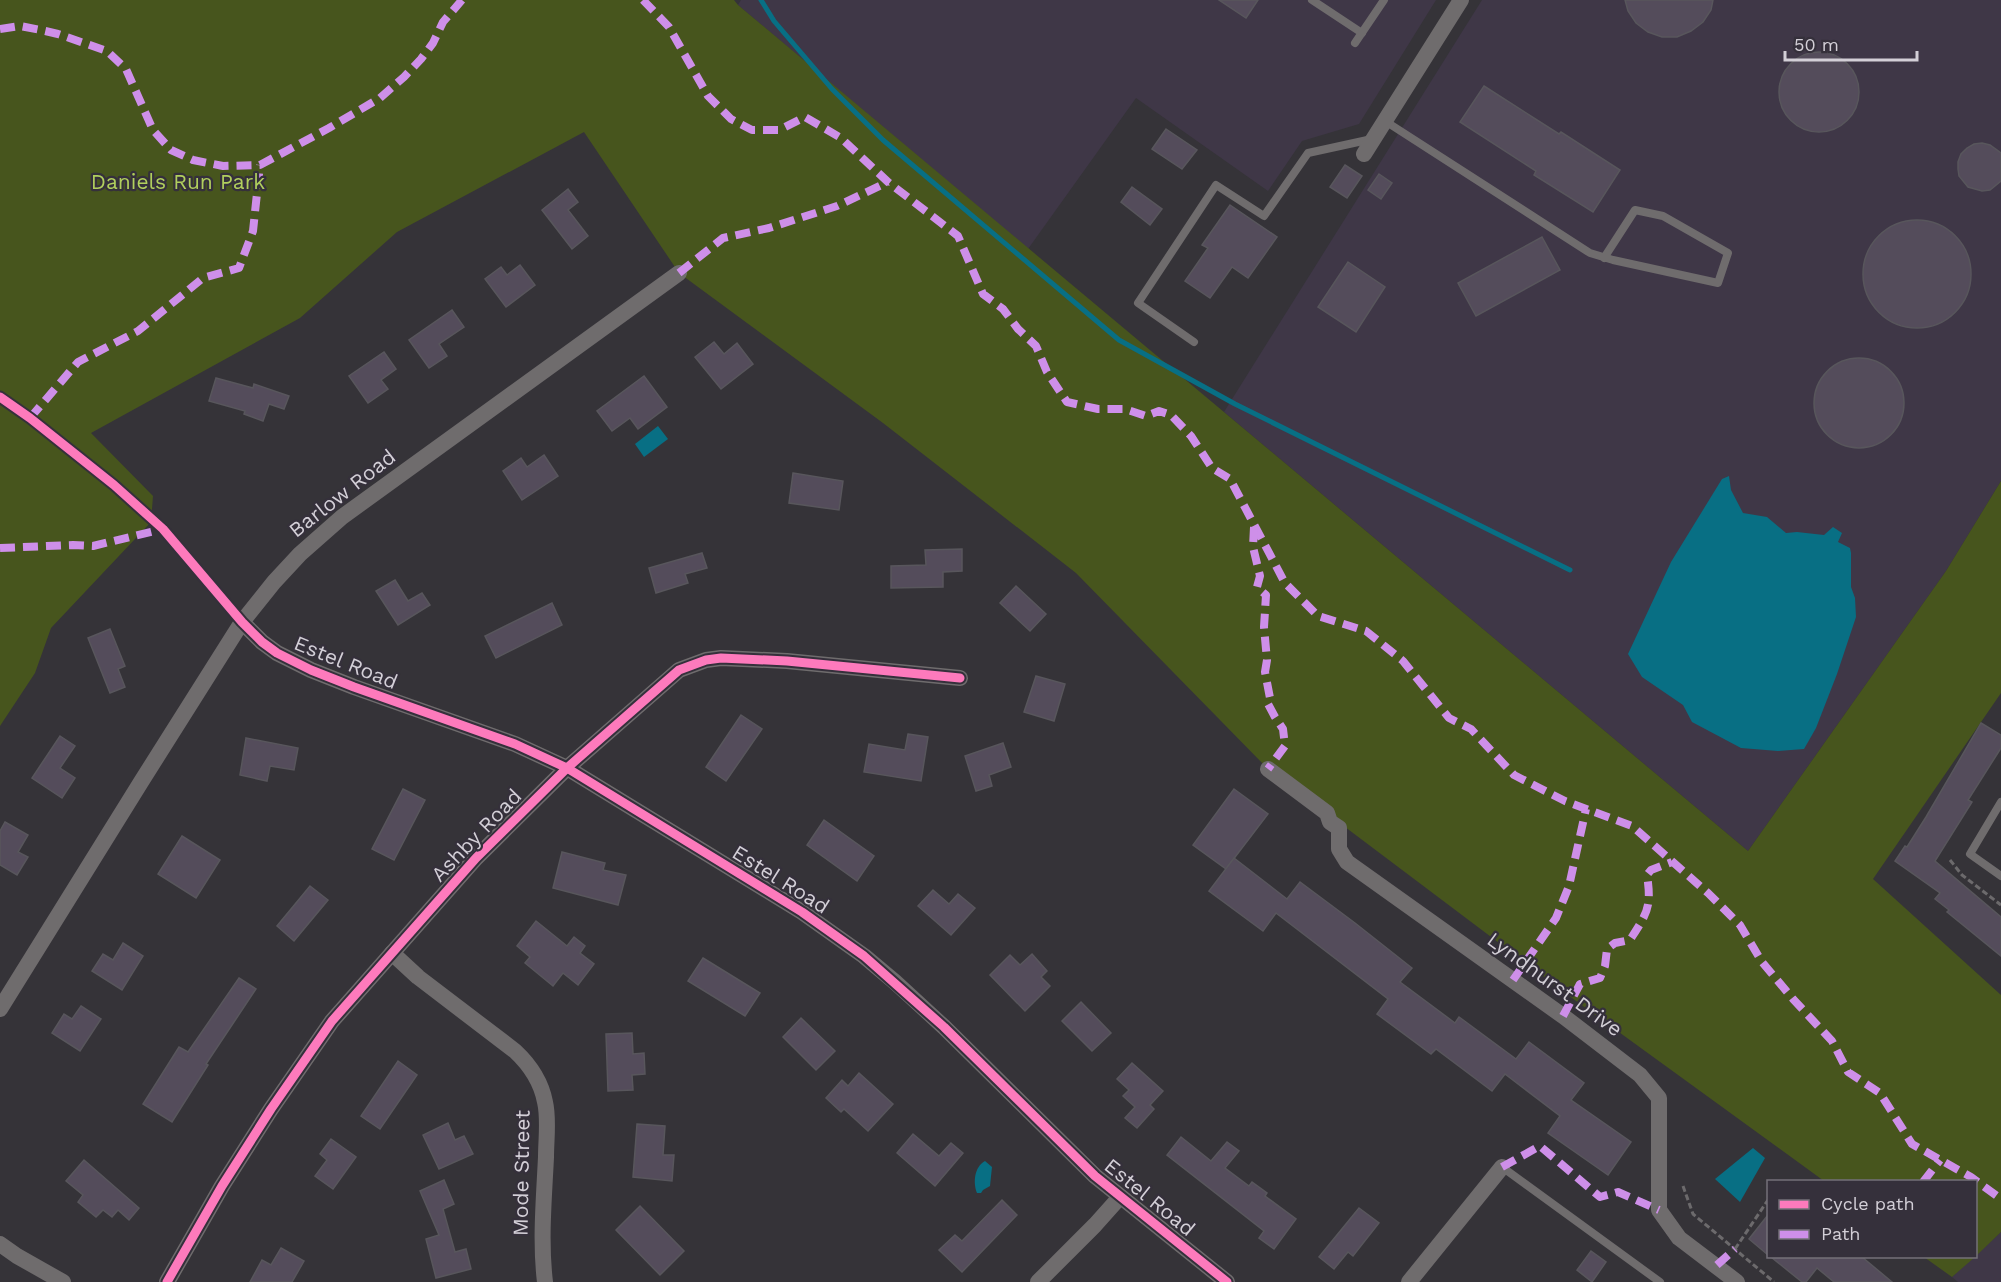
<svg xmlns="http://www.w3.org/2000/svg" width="2001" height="1282" font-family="'Work Sans',sans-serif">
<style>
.built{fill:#3f3747}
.green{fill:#47551d}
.water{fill:#086f84}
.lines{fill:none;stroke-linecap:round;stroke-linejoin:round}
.stream{stroke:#086f84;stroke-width:5}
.building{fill:#544c5b;stroke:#58565c;stroke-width:1.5}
.path{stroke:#6c6a6c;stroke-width:3;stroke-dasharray:6 3;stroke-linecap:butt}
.service{stroke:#6f6c6d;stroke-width:8}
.minor{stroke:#6f6c6d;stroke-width:16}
.quiet{stroke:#ce8fe9;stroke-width:8;stroke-dasharray:15 8;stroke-linecap:butt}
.cycleway-casing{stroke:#35303b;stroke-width:13}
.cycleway{stroke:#fd7abc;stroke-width:9}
.labels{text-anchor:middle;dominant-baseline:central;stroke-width:4.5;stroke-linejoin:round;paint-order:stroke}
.park-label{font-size:21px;fill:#b1cf5d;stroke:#35303b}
.street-label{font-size:21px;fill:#d3cfd7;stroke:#35303b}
</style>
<rect width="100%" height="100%" fill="#353338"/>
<g class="built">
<polygon points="741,0 1436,0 1359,124 1302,141 1268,191 1136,98 1028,249 738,5"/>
<polygon points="1482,0 2001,0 2001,481 1946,571 1748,851 1224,412"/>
<polygon points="2001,1232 2001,1282 1958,1282 1952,1277"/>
</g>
<g class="green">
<polygon points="0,0 734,0 738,5 1748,851 1946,571 2001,481 2001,693 1873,879 2001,995 2001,1232 1976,1256 1976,1182 1824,1181 1572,998 1268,769 1076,573 883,423 679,273 584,132 397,232 300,318 91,433 153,496 151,522 51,628 35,673 0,726"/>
<polygon points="1924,1257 1975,1257 1952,1277"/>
</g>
<g class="water">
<polygon points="658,426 668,439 644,457 635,444"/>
<polygon points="1729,476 1731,490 1743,513 1767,517 1786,533 1797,532 1824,535 1833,527 1842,533 1838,542 1850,548 1851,553 1851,587 1855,598 1856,617 1837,674 1816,728 1804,749 1778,751 1741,748 1692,722 1683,705 1642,677 1628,654 1671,562 1722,479"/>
<polygon points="1753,1148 1765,1158 1740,1202 1715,1179"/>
<path d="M985,1161L992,1167L990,1186L983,1190L981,1193H977C973,1183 974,1167 985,1161Z"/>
</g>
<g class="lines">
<polyline class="stream" points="761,0 774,21 832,89 883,140 1119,340 1235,404 1570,570"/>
</g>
<g class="building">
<polygon points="1219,0 1258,0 1246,18"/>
<polygon points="1625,0 1713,0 1711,10 1703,22 1691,31 1677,37 1662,37 1648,32 1636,23 1628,11"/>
<circle cx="1819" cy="92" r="40"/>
<polygon points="1484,86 1559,134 1561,132 1620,170 1593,212 1534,175 1536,171 1460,122"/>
<polygon points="1166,129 1197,150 1182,169 1152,149"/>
<polygon points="1982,143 1990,145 2001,153 2001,181 1990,190 1982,191 1968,187 1959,176 1958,169 1958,162 1961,154 1967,148 1974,144"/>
<polygon points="1345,165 1362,176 1347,198 1330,187"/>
<polygon points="1379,174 1392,183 1381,199 1368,190"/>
<polygon points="1132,187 1162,209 1150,225 1121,202"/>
<polygon points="568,189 578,202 568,210 588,236 572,249 542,210"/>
<polygon points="1230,205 1277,237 1248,278 1232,267 1210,298 1185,281 1208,248 1202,245"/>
<circle cx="1917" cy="274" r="54"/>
<polygon points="1542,237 1560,270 1476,316 1458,283"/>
<polygon points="1348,262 1385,287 1356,332 1318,307"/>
<polygon points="520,265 535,285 506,307 485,279 501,267 507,275"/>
<polygon points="452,310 464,327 439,344 447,356 429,368 409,340"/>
<polygon points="714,342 724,354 737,343 753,364 721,389 695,357"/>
<polygon points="384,352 396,369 381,380 388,389 368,403 349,376"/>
<circle cx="1859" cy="403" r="45"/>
<polygon points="644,376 667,407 638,429 630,418 612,431 597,411"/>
<polygon points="216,378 253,388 254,384 289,396 284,409 269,404 263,421 244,414 245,411 209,401"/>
<polygon points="544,455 558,476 522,500 503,471 521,458 527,467"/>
<polygon points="793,473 843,481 839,510 789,503"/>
<polygon points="962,549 962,571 943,572 943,587 891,588 891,566 926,565 925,550"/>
<polygon points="702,553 707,568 685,574 688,583 656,593 649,568"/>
<polygon points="395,580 408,601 422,593 430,605 398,625 376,591"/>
<polygon points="1016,586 1046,614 1030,631 1000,603"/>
<polygon points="552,603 562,625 496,658 485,636"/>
<polygon points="110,629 125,666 118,669 125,687 110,693 88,638"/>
<polygon points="1036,676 1065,684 1054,721 1024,712"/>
<polygon points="741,715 762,729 726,781 706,767"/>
<polygon points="1981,723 2001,735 2001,748 1968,800 1972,802 1935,861 2001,917 2001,956 1947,912 1949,910 1935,899 1940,893 1895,861 1905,846 1907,847 1926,817"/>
<polygon points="908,734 928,737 921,781 864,772 869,744 905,750"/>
<polygon points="60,736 75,746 60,768 75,778 62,798 32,778"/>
<polygon points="246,738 298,748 294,770 270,766 267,781 240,775"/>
<polygon points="1003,743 1011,767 989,775 992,786 976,791 965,756"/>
<polygon points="403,789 425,800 394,860 372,849"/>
<polygon points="1234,789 1268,814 1226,869 1193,845"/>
<polygon points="824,820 874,856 857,881 807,845"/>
<polygon points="5,822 28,835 18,852 28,857 17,875 0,865 0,831"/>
<polygon points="182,836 220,860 196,898 158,874"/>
<polygon points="562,852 605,863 603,870 626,875 618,905 553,888"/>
<polygon points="1234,858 1287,899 1300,882 1355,923 1412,968 1400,982 1455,1023 1459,1017 1516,1059 1529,1042 1584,1083 1571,1100 1631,1142 1608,1175 1548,1133 1560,1116 1505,1074 1492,1091 1436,1049 1431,1054 1377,1014 1388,999 1276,913 1263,931 1209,891"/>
<polygon points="310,886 328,900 294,941 277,926"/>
<polygon points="933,890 949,904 958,894 975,908 951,935 918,906"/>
<polygon points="536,921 567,946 574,937 585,946 580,953 594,964 578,985 563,973 553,986 525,963 530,957 517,946"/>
<polygon points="123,943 143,956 122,990 92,971 103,954 113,960"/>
<polygon points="1032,954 1047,971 1041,977 1050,986 1025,1011 990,975 1010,955 1020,965"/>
<polygon points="703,958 760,993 745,1016 688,981"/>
<polygon points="239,978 256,989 206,1064 208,1065 172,1122 143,1104 179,1047 188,1052"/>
<polygon points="1081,1002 1111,1033 1092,1051 1062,1021"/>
<polygon points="81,1006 101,1019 80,1051 52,1033 64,1014 72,1019"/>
<polygon points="801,1018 835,1051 816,1070 783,1037"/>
<polygon points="632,1033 633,1054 644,1053 645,1074 632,1075 633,1090 608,1091 606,1034"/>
<polygon points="398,1061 417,1075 380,1129 361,1116"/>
<polygon points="1132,1063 1163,1091 1150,1105 1154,1109 1137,1128 1125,1118 1135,1107 1123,1096 1129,1090 1117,1079"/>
<polygon points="859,1073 893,1104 868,1131 844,1109 841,1112 826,1098 842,1080 848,1086"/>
<polygon points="448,1123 455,1140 464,1136 473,1154 439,1169 423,1135"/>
<polygon points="637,1124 665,1126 663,1155 674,1155 672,1181 633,1177"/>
<polygon points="913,1134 939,1156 951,1143 963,1153 935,1186 897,1153"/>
<polygon points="1181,1137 1211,1161 1227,1142 1239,1151 1225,1168 1249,1186 1252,1182 1267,1193 1265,1196 1296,1219 1274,1249 1259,1238 1264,1231 1167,1155"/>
<polygon points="331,1139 356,1157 333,1189 315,1176 327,1160 320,1154"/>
<polygon points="84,1160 139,1208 129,1220 118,1210 112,1217 103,1210 96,1217 78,1202 83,1195 66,1181"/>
<polygon points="444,1180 454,1204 443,1209 455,1252 466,1249 471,1269 436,1278 426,1239 439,1235 420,1191"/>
<polygon points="1002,1200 1017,1215 962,1272 939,1250 955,1235 962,1241"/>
<polygon points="640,1206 684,1251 660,1275 616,1230"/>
<polygon points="1359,1208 1379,1223 1353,1256 1348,1252 1334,1269 1319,1257"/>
<polygon points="1768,1215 1768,1255 1749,1239"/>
<polygon points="281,1248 304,1261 292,1282 250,1282 262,1260 271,1265"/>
<polygon points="1591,1251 1606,1262 1592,1282 1577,1270"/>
<polygon points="1771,1257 1862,1257 1892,1282 1834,1282 1817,1268 1806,1282 1802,1282"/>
</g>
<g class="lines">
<g class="path">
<polyline points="1950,860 1962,875 2001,905"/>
<polyline points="1683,1186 1693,1214 1774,1282"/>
<polyline points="1735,1249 1768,1200"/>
</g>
<g class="service">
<polyline points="1312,0 1362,33"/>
<polyline points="1355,43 1384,0"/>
<polyline points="1385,121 1590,253 1613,260 1718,283 1728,253 1663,216 1635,210 1604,258"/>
<polyline points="1194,342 1138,303 1216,185 1264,216 1308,153 1372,139"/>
<polyline points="2001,802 1970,854 2001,876"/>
<polyline points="1502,1167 1660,1282"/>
</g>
<g class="minor">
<polyline points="1364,154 1461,0"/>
<polyline points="242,622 262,642 277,653 311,670 354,687 515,744 567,768 802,912 864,956 895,982 944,1027 1095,1176 1227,1282"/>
<polyline points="1268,769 1327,813 1330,822 1339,828 1339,849 1347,862 1563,1016 1640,1075 1659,1098 1659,1210 1679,1238 1737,1282"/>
<path d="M392,953L418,977L515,1051C530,1065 541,1081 545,1102C549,1119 546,1139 546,1157C544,1199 540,1241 545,1282"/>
<polyline points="0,1009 141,782 242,622 274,582 300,554 342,517 679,273"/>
<polyline points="0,1244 17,1256 63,1282"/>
<polyline points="167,1282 222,1186 271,1109 332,1021 476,858 567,768 679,670 706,660 721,658 787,661 960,678"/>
<polyline points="1038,1282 1095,1225 1120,1197"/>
<polyline points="1409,1282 1502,1167"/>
</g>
<g class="quiet">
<polyline points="643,0 669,27 708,96 731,119 752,130 779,130 805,117 841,138 888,182 958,236 983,294 1003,309 1018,329 1036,346 1047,372 1067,402 1098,409 1125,409 1146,416 1159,411 1171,415 1191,436 1212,468 1230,479 1285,583 1318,616 1366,631 1403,661 1449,718 1471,729 1514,775 1565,801 1632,826 1708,893 1740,925 1762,962 1793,999 1832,1041 1848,1072 1880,1093 1912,1144 1971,1177 2001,1199"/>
<polyline points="0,29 20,26 41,30 58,34 107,51 126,69 153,130 171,150 193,160 223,166 260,165 329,128 380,98 404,77 421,59 433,43 443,22 462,0"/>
<polyline points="679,273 723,238 769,228 837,206 888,182"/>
<polyline points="30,418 78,362 138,331 203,278 239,268 253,231 260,165"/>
<polyline points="1254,527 1253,547 1260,576 1257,587 1266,595 1264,627 1267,660 1265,672 1270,698 1268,704 1275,717 1283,729 1285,746 1268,769"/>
<polyline points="0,548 73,545 93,546 163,529"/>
<polyline points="1513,980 1556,918 1569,886 1586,809"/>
<path d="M1563,1016L1580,984L1600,978L1605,966L1607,949L1615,943L1630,940C1647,913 1652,908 1647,875L1651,870L1672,862"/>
<polyline points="1502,1167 1540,1146 1600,1197 1618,1192 1659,1210"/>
<polyline points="1923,1182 1940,1160"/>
<polyline points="1717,1265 1735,1249"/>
</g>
<g class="cycleway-casing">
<g id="cycleway">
<polyline points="0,397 30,418 114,485 163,529 242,622 262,642 277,653 311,670 354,687 515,744 567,768 802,912 864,956 944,1027 1095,1176 1227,1282"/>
<polyline points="167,1282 222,1186 271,1109 332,1021 476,858 567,768 679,670 706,660 721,658 787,661 960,678"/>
</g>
</g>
<use href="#cycleway" class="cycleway"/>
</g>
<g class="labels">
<g class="park-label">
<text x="178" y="181">Daniels Run Park</text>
</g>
<g class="street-label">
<text transform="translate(342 493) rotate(-38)">Barlow Road</text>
<text transform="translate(346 662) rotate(22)">Estel Road</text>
<text transform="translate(476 835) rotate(-46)">Ashby Road</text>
<text transform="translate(781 879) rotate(32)">Estel Road</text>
<text transform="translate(1555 984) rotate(36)">Lyndhurst Drive</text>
<text transform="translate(521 1173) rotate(-89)">Mode Street</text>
<text transform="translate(1150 1197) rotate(39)">Estel Road</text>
</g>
</g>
<rect x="1767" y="1180" width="210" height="78" fill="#35303b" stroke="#747079" stroke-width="1.5"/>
<rect x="1779" y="1200" width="30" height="9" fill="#fd7abc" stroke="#747079" stroke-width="1.5"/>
<text x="1821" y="1210" font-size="18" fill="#d3cfd7">Cycle path</text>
<rect x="1779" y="1230" width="30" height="9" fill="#ce8fe9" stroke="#747079" stroke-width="1.5"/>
<text x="1821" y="1240" font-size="18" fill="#d3cfd7">Path</text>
<path d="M1785 51v9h132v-9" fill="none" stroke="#d3cfd7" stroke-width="3"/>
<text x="1794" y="51" font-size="18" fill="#d3cfd7" stroke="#35303b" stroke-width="4.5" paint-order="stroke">50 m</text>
</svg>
